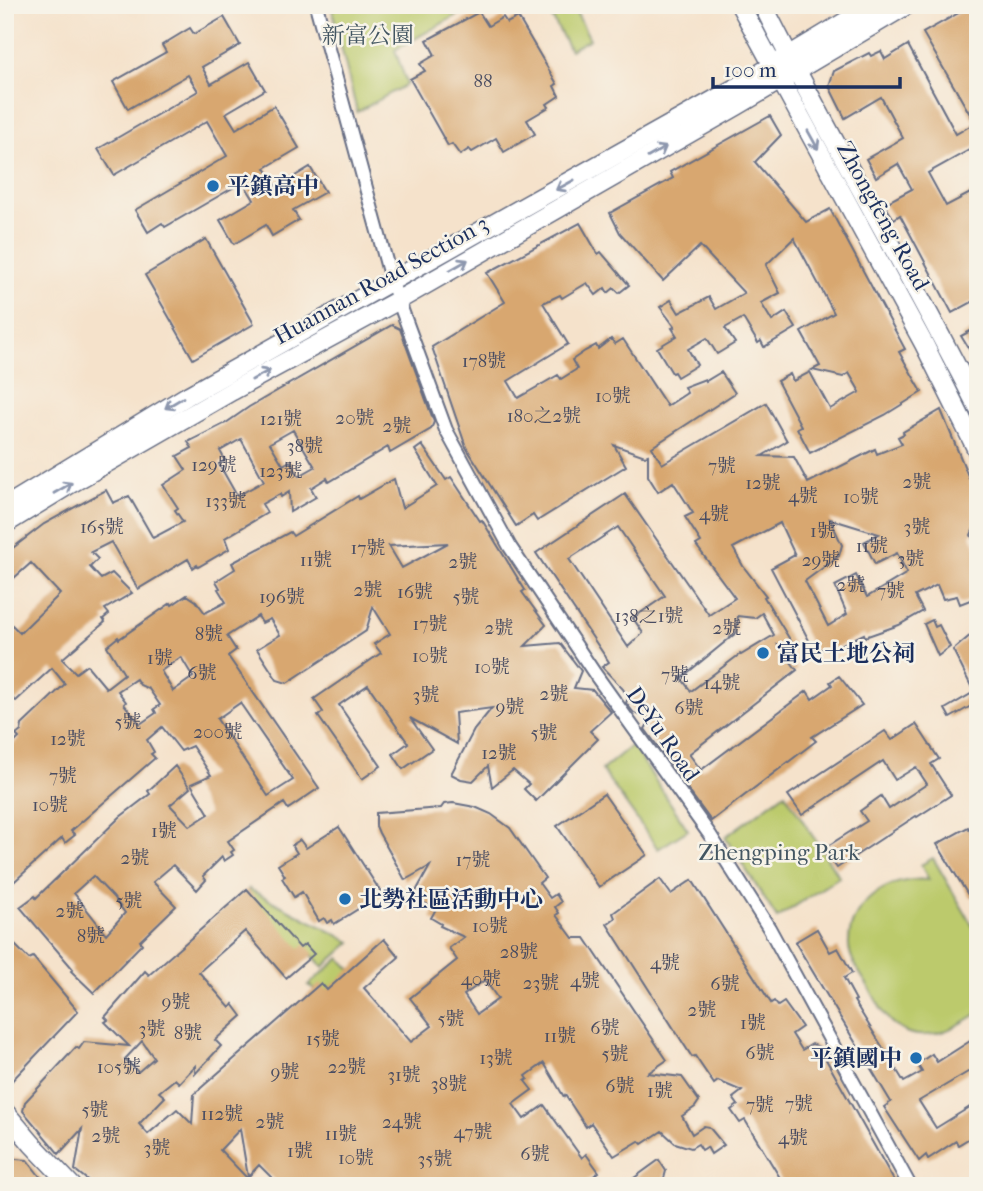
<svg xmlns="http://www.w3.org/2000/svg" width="983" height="1191" font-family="'IM FELL French Canon','Noto Serif TC',serif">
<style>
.green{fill:#bcca6c;stroke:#6c7c65;stroke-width:2}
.building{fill:#d8a76f;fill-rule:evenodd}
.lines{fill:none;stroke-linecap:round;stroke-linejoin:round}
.minor-casing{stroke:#676e84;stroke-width:16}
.secondary-casing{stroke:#676e84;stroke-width:21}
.minor{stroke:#fff;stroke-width:12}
.secondary{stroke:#fff;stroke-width:18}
.oneway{stroke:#8d97ae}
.poi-dot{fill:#1f6fb2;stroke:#f7f3e8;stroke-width:2.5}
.labels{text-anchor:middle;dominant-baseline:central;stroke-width:5;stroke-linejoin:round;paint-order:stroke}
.number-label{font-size:19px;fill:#4a4d62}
.park-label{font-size:23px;fill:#435662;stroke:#f7f3e8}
.poi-label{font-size:23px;font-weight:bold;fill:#1b2f5e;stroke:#f7f3e8;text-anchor:start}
.street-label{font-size:23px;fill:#1b2f5e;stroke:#f7f3e8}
</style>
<rect width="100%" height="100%" fill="#f7f3e8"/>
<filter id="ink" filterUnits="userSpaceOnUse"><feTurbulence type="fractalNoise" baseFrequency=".0143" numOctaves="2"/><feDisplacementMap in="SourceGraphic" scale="14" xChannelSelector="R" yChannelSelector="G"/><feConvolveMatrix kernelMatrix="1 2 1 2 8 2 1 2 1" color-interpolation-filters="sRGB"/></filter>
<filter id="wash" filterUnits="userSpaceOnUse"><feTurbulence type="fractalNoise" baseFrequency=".00686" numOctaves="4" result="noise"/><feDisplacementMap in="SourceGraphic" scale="28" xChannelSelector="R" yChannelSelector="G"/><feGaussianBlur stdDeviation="1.57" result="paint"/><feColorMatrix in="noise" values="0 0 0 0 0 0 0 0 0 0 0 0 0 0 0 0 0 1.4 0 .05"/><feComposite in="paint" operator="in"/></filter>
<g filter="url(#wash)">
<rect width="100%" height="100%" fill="#f5e2cb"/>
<g class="green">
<polygon points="331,5 475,5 395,50 407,84 357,112"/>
<polygon points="545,5 587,5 576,12 590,39 570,50"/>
<polygon points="632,745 688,830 658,849 602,770"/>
<polygon points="785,793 839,877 777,918 725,837"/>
<path d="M933,858L978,935V1013C953,1030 917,1049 890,1021C882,1013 876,999 870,989C862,976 850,961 849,946C847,903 890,875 929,880L921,865Z"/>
<polygon points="249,889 351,942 323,967 311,954 305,959 250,898"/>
<polygon points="340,958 353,972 327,996 308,985"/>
</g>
<g id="blocks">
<g class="building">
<polygon points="973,5 978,5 978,145 928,173 946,206 978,189 978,299 952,313 900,215 894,219 884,204 912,189 898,164 876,177 866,159 903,138 881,97 845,118 829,86 834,71 869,53 871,56 881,51 885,59 908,45 956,134 975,123 923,33"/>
<polygon points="479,12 488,26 503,17 507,23 518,17 557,84 554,86 559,96 547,104 549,107 527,120 535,134 504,152 496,138 472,152 469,149 460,155 452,144 448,146 410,79 425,71 420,64 435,55 427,40"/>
<polygon points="224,17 240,45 202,67 211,84 249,62 265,90 226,113 236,129 274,106 299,148 265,168 277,187 310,167 325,192 293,210 299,220 272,236 266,225 234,244 220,220 254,200 243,182 165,227 162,223 148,232 135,210 227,156 207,121 114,175 98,149 198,91 188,75 128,109 113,82 166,52 162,45 190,28 194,34"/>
<polygon points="770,116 781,135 755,162 806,222 830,209 905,349 899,352 922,392 885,415 810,453 797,428 801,426 777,381 790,374 793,381 810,372 830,409 860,392 849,373 843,377 812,370 820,366 801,332 834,313 794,238 766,265 780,293 761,303 772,321 786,312 796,328 764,347 761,341 758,343 743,318 725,328 735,343 717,354 707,338 688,349 697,365 677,377 674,372 672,373 657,348 677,336 672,328 675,327 660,307 671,300 679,313 709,297 716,309 744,293 700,246 663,281 620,233 610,213 673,178 670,172"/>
<path d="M580,223L598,254L601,252L629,285L619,293L614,288L608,293L605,288L596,295L587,283L562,298L560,295L543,303L568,344L508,381L518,398L558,375L561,379L577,369L572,360L585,351L596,345L598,349L611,339L615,344L623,339L667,406L687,393L684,387L705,379L706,381L721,372L735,393L652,447L662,464L766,403L787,441L762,456L794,457L808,483L875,449L877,454L902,444L898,437L904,434L903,432L941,410L978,500V520L971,535L978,550V597L960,604L957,596L943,599L937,585L915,596L923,611L899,625L865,637L864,634L834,648L814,650L771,568L795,555L780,523L733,548L743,566L766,596L764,597L795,648L778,645L797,670L689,754L701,770L807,691L812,699L832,685L830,682L839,676L862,705L812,737L816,741L711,821L681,780L684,772L674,769L645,729L651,719L634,713L626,703L628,698L623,689L602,667L609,662L536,553L625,494L709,615L735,598L696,545L701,542L685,517L693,513L673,482L658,492L648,476V455L645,456L614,445L626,466L537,521L533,515L516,526L466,447L432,347L505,302L487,273ZM830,519L879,534L864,542L875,564L897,553L907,573L867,597L856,575L835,586L847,614L828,626L805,581L839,556L842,545ZM618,527L665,596L633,618L643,633L628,647L569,559ZM762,613L774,635L741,655L740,654L691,691L681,678L736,633L738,616L755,618Z"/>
<polygon points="206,239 254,324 193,359 145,275"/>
<path d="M392,325L400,329L434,422L431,429L390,453L388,447L329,482L327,478L311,488L316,497L290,512L289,492L281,497L280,494L262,504L267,513L225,538L229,549L198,567L197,565L193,568L188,559L138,589L111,542L91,552L98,559L90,567L101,579L112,573L132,593L105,609L109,614L103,619L105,622L62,659L76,673L87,665L106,688L124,674L107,646L118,637L119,639L171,603L172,605L187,595L196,601L205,613L226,602L218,589L220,588L216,581L235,569L232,563L290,532L293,536L358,496L359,499L394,479L402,508L437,486L415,450L422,445L446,480L451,477L480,521L482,520L525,590L522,592L546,625L525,646L560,643L581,671L574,688L593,690L611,712L590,731L598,739L536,801L524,789L529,784L513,770L492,787L488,766L473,781L461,779L451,774L474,730L492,708L455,713L457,744L410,718L432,749L403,769L393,754L408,743L368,685L339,705L381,766L362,779L318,716L323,712L314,699L381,653L374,644L390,634L373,607L366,631L287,683L277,680L257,649L280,635L270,619L262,623L258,616L227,636L236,650L228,656L319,788L288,809L284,803L228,841L234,850L231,852L233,855L224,861L222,857L203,876L206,880L197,890L173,865L153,882L176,906L140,941L142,944L94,993L71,971L73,969L20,907L35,896L36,898L120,817L150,794L148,791L175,766L190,788L170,805L190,826L209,814L191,784L211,775L192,746L181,751L162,727L147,740L154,752L151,754L155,758L71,831L75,835L65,843L62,838L5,890V752L19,738L16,735L21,731L22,725L65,684L52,668L16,701L13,699L5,708V618L20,633L60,594L31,563L5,586V554L44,524L106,490L113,503L129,496L153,538L183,522L175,510L178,508L163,485L186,470L177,456L192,448L188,442L226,423L249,407ZM293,430L315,467L299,476L290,461L283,465L270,443ZM241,439L264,481L237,496L219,464L225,460L220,451ZM448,543L402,568L389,546ZM181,657L193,677L173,691L161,671ZM136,679L140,685L149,689L160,705L154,709L156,713L140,724L124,704L126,702L118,691ZM240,703L293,780L268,796L217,719ZM93,876L113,897L125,913L106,934L74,893Z"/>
<polygon points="978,327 978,364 961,336"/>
<polygon points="932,620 935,627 939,625 950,647 938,656 924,624"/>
<polygon points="978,629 978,702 950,718 945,709 974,692 953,650"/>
<polygon points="916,724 939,759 931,764 951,795 917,817 916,816 837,868 823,849 867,821 860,811 881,796 889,809 927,784 916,767 895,780 883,761 802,815 788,795 885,731 892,740"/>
<polygon points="604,794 647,855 599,887 557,826"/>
<path d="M453,803L475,807L491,814L510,828L545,878L539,883L550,898L556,894L561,902L555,907L559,913L556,915L573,938H585L667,1060L648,1073L682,1077L699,1101L695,1107L682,1116L692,1134L704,1126L709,1127L724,1145L711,1154L707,1147L702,1150L698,1144L691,1148L675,1143L662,1131L642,1144L639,1141L614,1156L591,1123L586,1127L565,1095L564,1097L544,1063L526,1076L528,1079L525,1081L532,1090L513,1104L524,1119L544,1105L582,1158L586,1154L599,1172L580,1186H280L259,1165L248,1177L240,1129L220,1150L247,1178L240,1186H95L75,1170L82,1129L59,1154L23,1111L25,1102L76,1047L79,1049L84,1042L129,1046L105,1022L108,1020L105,1017L145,971L149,975L247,889L300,948L305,944L314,954L286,978L245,931L199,972L230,1008L233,1004L242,1016L215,1040L221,1046L195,1074V1066L179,1083L175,1079L159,1092L165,1097L139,1124L148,1134L177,1109L192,1124L194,1094L321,983L327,990L384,939L399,957L364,988L411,1042L432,1026L410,998L457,960L449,948L464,937L440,926L441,924L431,918L436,909L418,900L419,898L414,895L430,866L405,880L379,833L376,826V813L441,808L444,804ZM485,980L498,999L477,1014L464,995ZM142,1041L154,1058L138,1072L125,1059Z"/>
<polygon points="339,827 382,894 334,924 332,920 327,923 324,918 319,921 302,892 294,897 282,878 285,876 278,865 297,853 292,845 300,840 306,848"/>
<polygon points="968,827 978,844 978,893 970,898 937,844"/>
<polygon points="660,879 671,894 692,880 771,1003 774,1001 778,1006 784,1002 802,1027 792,1034 802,1050 812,1044 819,1047 897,1186 785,1186 745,1120 740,1123 731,1110 738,1105 733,1098 742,1091 718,1081 714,1084 695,1056 692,1057 607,924 615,918 613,913"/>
<polygon points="817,929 830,952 838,948 852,973 844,978 856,1000 854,1001 904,1082 922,1072 917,1064 932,1054 937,1062 978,1036 978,1066 919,1101 936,1128 978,1102 978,1133 958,1145 956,1141 928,1159 926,1155 919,1161 884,1107 891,1102 795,942"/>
<polygon points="5,935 29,959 33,957 78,1011 5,1088"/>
<polygon points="5,1158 27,1160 42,1179 42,1186 5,1186"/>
<polygon points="659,1160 666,1171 662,1186 623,1186"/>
</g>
</g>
</g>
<g filter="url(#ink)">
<use href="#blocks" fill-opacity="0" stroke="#676e84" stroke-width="2"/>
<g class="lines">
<g class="minor-casing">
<polyline id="minor" points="316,5 392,283 446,430 510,547 595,674 710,835 769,928 910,1186"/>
</g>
<g class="secondary-casing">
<g id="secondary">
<polyline points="740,5 924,344 978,452"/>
<path d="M763,5C831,142 910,272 978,408"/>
<polyline points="5,507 187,396 737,87 873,5"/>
<polyline points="5,524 67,486 232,391 397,301 737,106 907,5"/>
<polyline points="5,1112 32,1144 72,1186"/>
</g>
</g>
<use href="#minor" class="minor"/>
<use href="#secondary" class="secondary"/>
</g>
<defs><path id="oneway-shaft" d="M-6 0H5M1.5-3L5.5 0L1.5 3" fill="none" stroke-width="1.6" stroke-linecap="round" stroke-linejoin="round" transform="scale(1.75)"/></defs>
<g class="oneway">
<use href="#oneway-shaft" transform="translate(813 140) rotate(61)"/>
<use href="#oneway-shaft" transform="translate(657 152) rotate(-30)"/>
<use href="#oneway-shaft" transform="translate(565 185) rotate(151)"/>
<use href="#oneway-shaft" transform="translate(459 265) rotate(-30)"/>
<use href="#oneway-shaft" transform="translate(261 375) rotate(-29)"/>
<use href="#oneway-shaft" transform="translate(174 403) rotate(149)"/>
<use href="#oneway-shaft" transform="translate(63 488) rotate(-30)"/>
</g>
</g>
<g class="poi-dot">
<circle cx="213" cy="186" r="7"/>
<circle cx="763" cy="653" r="7"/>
<circle cx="345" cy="899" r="7"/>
<circle cx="916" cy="1058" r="7"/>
</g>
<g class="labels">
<g class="number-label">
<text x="483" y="81">88</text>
<text x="484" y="361">178號</text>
<text x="613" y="396">10號</text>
<text x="544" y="416">180之2號</text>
<text x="355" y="418">20號</text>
<text x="281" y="419">121號</text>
<text x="397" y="426">2號</text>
<text x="305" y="446">38號</text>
<text x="214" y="465">129號</text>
<text x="722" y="466">7號</text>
<text x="281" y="471">123號</text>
<text x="917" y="482">2號</text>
<text x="763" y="483">12號</text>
<text x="803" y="496">4號</text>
<text x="861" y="497">10號</text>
<text x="226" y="501">133號</text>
<text x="714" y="514">4號</text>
<text x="102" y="527">165號</text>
<text x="917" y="527">3號</text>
<text x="823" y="531">1號</text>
<text x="872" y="546">11號</text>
<text x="368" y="548">17號</text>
<text x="911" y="559">3號</text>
<text x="316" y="560">11號</text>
<text x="821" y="560">29號</text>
<text x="463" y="562">2號</text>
<text x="851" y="585">2號</text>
<text x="368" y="590">2號</text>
<text x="891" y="591">7號</text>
<text x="415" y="592">16號</text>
<text x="282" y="597">196號</text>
<text x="466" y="597">5號</text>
<text x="649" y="616">138之1號</text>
<text x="430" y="624">17號</text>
<text x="499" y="628">2號</text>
<text x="727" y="628">2號</text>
<text x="209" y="634">8號</text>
<text x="430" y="656">10號</text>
<text x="160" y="658">1號</text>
<text x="492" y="667">10號</text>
<text x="202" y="673">6號</text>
<text x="675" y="675">7號</text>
<text x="722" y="683">14號</text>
<text x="554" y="694">2號</text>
<text x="426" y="695">3號</text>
<text x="510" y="707">9號</text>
<text x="689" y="708">6號</text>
<text x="128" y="722">5號</text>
<text x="218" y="732">200號</text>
<text x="544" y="733">5號</text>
<text x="68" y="739">12號</text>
<text x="499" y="753">12號</text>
<text x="63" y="776">7號</text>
<text x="50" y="805">10號</text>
<text x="164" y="831">1號</text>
<text x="135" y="858">2號</text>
<text x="473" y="860">17號</text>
<text x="129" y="901">5號</text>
<text x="70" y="911">2號</text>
<text x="490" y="926">10號</text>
<text x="91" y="936">8號</text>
<text x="519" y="952">28號</text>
<text x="665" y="963">4號</text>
<text x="481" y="979">40號</text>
<text x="585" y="981">4號</text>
<text x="541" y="983">23號</text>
<text x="725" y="984">6號</text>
<text x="176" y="1002">9號</text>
<text x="702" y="1010">2號</text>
<text x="451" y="1019">5號</text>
<text x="753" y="1023">1號</text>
<text x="605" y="1028">6號</text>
<text x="152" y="1029">3號</text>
<text x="188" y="1033">8號</text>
<text x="560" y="1036">11號</text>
<text x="323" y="1039">15號</text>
<text x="760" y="1053">6號</text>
<text x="615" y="1054">5號</text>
<text x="496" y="1058">13號</text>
<text x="119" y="1067">105號</text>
<text x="347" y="1067">22號</text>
<text x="285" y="1072">9號</text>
<text x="404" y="1075">31號</text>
<text x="449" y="1084">38號</text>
<text x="620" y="1086">6號</text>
<text x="660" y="1091">1號</text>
<text x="799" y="1104">7號</text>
<text x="760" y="1105">7號</text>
<text x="95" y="1110">5號</text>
<text x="222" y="1114">112號</text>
<text x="270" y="1122">2號</text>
<text x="402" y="1122">24號</text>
<text x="473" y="1132">47號</text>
<text x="341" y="1134">11號</text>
<text x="106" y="1136">2號</text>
<text x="793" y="1138">4號</text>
<text x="157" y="1148">3號</text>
<text x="300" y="1151">1號</text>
<text x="535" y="1154">6號</text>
<text x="356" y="1158">10號</text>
<text x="435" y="1159">35號</text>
</g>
<g class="park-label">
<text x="368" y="35">新富公園</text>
<text x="779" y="852">Zhengping Park</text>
</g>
<g class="poi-label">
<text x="227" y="186">平鎮高中</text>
<text x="777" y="653">富民土地公祠</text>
<text x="359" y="899">北勢社區活動中心</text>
<text x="902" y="1058" text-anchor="end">平鎮國中</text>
</g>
<g class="street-label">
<text transform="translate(883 216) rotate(61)">Zhongfeng Road</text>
<text transform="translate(381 280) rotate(-29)">Huannan Road Section 3</text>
<text transform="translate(663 734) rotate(55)">DeYu Road</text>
</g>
</g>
<rect width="983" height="1191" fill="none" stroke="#f7f3e8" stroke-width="28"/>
<path d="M713 77v10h187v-10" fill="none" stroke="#1b2f5e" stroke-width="3.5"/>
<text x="724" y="77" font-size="21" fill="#1b2f5e" stroke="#f7f3e8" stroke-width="5" paint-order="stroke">100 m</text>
</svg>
